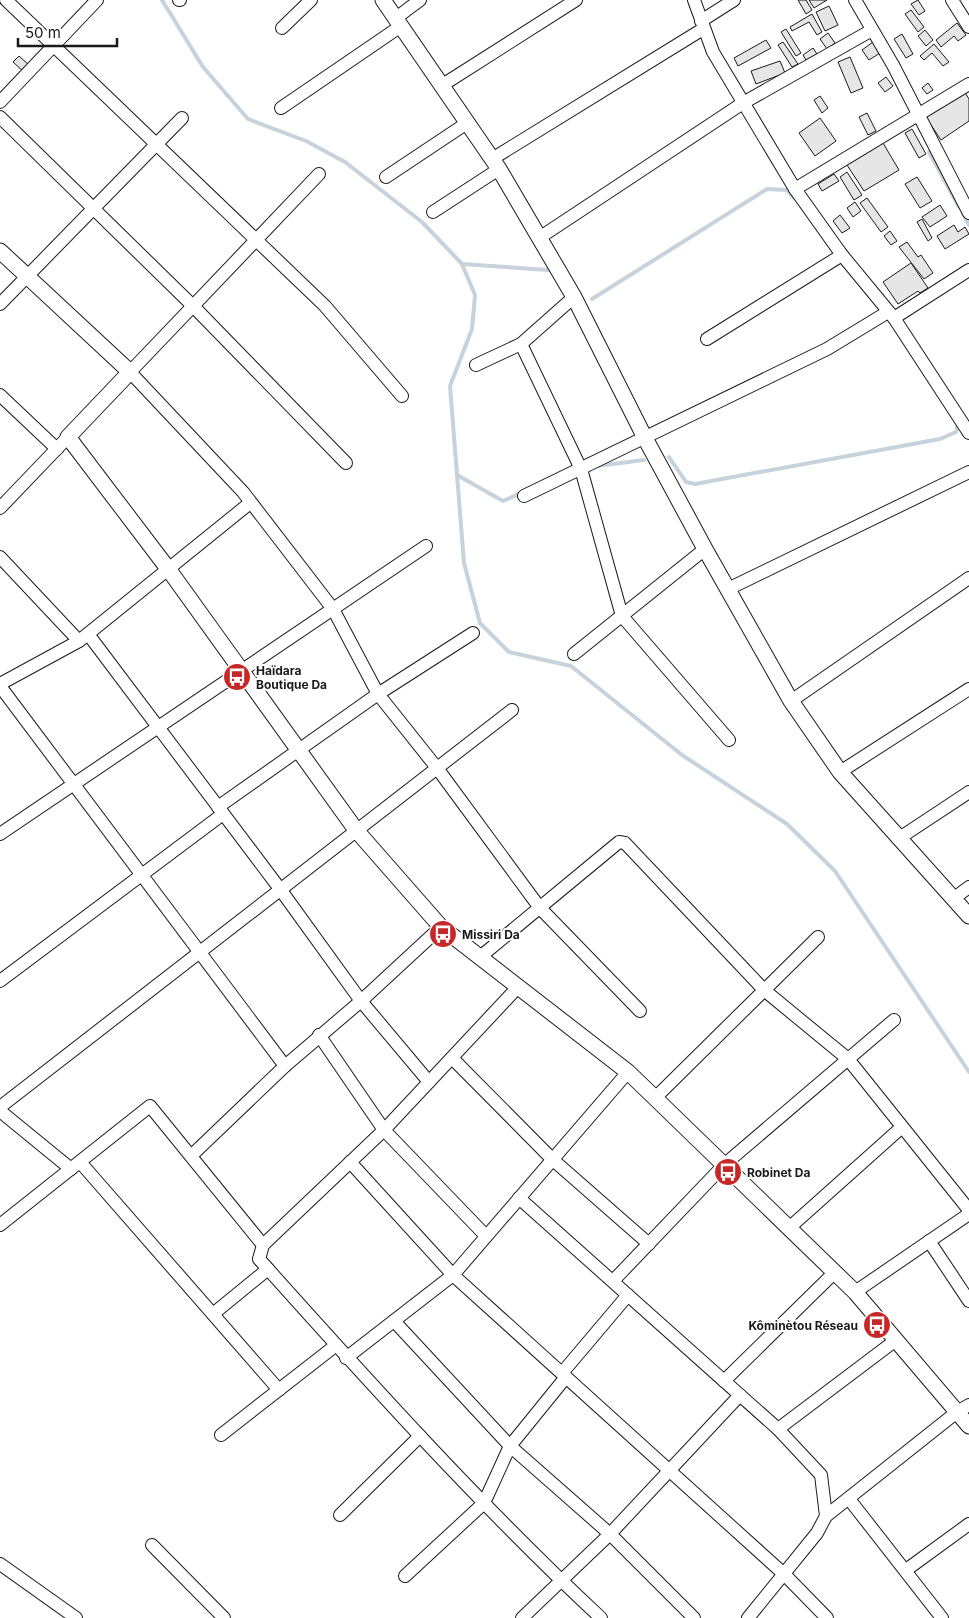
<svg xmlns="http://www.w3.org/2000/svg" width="969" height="1618" font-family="Inter,sans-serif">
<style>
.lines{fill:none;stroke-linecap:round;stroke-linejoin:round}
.stream{stroke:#c6d2dc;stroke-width:4}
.building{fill:#e6e6e6;stroke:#1a1a1a}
.minor-casing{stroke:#1a1a1a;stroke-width:14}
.tertiary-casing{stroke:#1a1a1a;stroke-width:17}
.minor{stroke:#fff;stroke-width:12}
.tertiary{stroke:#fff;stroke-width:15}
.labels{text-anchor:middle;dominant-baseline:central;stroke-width:4;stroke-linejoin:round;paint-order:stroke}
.poi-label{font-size:12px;font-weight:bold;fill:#1a1a1a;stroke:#fff;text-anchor:start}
</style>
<rect width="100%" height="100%" fill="#fff"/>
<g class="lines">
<g class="stream">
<polyline points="162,0 203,67 248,119 306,141 345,162 422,222 462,264 475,295 472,329 450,386 464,563 480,623 509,652 571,666 682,755 787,824 835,871 969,1072"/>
<polyline points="929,152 959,207"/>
<polyline points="963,213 969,225"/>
<polyline points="462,264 548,270"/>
<polyline points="592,299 767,189 787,190 794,198"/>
<polyline points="669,457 686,482 695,484 940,439 956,432 958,424"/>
<polyline points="597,466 644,460"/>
<polyline points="457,475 503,501 521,493"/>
</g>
</g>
<g class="building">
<polygon points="798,0 806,0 812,10 806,14"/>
<polygon points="809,0 827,0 814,8"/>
<polygon points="918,0 925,11 919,15 911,4"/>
<polygon points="829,6 838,25 825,31 816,12"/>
<polygon points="911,10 924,27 918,32 905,14"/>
<polygon points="812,14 822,32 817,35 809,22 792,31 790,27"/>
<polygon points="957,23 966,35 958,41 954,36 941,47 936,40"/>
<polygon points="786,29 801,53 796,56 781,32"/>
<polygon points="925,30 933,40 926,46 918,36"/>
<polygon points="828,33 835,43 827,49 820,39"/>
<polygon points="902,34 913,54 906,58 894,39"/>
<polygon points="766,40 771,48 738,66 734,58"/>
<polygon points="783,42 798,64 792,67 778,45"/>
<polygon points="873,42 880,53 869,60 862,50"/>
<polygon points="934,44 949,62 943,66 932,53 924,60 920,56"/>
<polygon points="813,48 817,54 806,60 803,55"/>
<polygon points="19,56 30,66 24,72 13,62"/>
<polygon points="850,57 863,88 851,93 838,62"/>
<polygon points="780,61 785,73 756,84 751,71"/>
<polygon points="886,77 893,86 885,92 878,83"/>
<polygon points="928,83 933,90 927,94 922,88"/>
<polygon points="964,91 969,99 969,121 941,140 925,116"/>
<polygon points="820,96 828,108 822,113 814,100"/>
<polygon points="867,113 876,131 868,135 859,117"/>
<polygon points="820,118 836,141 815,156 799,133"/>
<polygon points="912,129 926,154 919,158 905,133"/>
<polygon points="883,143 899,170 864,191 847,165"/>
<polygon points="847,172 862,195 854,200 840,177"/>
<polygon points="834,174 839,181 822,191 818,184"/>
<polygon points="917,177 932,201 920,208 905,184"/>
<polygon points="867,198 888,227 881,232 860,203"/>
<polygon points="855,202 861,211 853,217 847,208"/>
<polygon points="940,205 947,216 930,227 922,217"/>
<polygon points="840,215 850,228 842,233 833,221"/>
<polygon points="922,219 932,238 928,241 917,222"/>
<polygon points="954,225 958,232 965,227 969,234 945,249 937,236"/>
<polygon points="890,231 897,241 891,245 884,236"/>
<polygon points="907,242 918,257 921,255 933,273 924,279 899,247"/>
<polygon points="911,263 928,288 920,293 918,291 898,304 883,282"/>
</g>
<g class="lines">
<g class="minor-casing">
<g id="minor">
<polyline points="6,0 325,306 402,396"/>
<polyline points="179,0 180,0"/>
<polyline points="694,0 713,52 795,189 842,255 894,318 969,433"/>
<polyline points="855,0 893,65 969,213"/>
<polyline points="952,0 969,27"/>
<polyline points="396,18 420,0"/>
<polyline points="701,21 734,0"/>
<polyline points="282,28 311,0"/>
<polyline points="441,86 576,0"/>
<polyline points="0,102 97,0"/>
<polyline points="281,108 401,26"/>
<polyline points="0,117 193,306 346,463"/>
<polyline points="492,159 703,29"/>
<polyline points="319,174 130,372 243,492 333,609 378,694 437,768 540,908 640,1011"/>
<polyline points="386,177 467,123"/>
<polyline points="795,189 969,84"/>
<polyline points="433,212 499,169"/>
<polyline points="539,238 743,103 872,30"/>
<polyline points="0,304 182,118"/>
<polyline points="894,318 969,270"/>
<polyline points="707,339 842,255"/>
<polyline points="521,344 581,469 622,616 729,740"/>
<polyline points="476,365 521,344 574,297"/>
<polyline points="0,395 57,449"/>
<polyline points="524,496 827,349 888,312"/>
<polyline points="0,508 68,437"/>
<polyline points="0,557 79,641"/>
<polyline points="728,589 969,472"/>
<polyline points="88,634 280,889 361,1001 429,1082"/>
<polyline points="574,654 705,549"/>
<polyline points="0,684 79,641 250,503"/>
<polyline points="0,686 285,1066"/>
<polyline points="791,701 969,578"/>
<polyline points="840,772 969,689"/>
<polyline points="218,807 378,694 473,633"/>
<polyline points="0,834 426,546"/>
<polyline points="898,839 969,792"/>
<polyline points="953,899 969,887"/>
<polyline points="480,957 619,842 625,843 764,990 848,1059 969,1210"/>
<polyline points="0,981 223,814"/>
<path d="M518,987L384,1130L263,1245L259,1259C369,1382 480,1505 601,1618"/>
<polyline points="319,1035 384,1130 486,1236"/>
<polyline points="452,1058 552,1159 649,1244"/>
<polyline points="655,1098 818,937"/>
<polyline points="0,1107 512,710"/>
<polyline points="0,1111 71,1169"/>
<polyline points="191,1156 285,1066 361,1001 441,927"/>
<polyline points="80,1162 279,1390"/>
<polyline points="350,1162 453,1275 785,1575 827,1618"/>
<polyline points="519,1198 778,1429 821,1475 826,1516 817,1533 748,1618"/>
<polyline points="0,1225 150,1106 263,1245"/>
<polyline points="789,1228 902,1127"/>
<polyline points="929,1241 969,1301"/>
<polyline points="613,1281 725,1164 894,1020"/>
<polyline points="855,1292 969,1214"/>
<polyline points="213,1314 268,1269"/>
<polyline points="394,1321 510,1446 610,1534 694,1618"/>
<polyline points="346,1358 453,1275 628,1072"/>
<polyline points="562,1373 628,1295"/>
<polyline points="724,1381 835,1272"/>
<polyline points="778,1429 896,1340"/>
<polyline points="221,1435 335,1346"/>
<polyline points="849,1499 942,1618"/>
<polyline points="340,1515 420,1436"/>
<polyline points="826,1516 957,1412 969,1405"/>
<polyline points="152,1545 224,1618"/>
<polyline points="0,1564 76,1618"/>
<polyline points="906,1570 969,1524"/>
<polyline points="405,1576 484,1503 510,1446 566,1377"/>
<polyline points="522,1618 610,1534 740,1395"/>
</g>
</g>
<g class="tertiary-casing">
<g id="tertiary">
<polyline points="383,0 499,169 574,297 645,438 705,549 791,701 840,772 969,916"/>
<polyline points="0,251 130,372 68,437 169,570 356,830 441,927 628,1072 655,1098 855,1292 969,1426"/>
</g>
</g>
<use href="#minor" class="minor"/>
<use href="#tertiary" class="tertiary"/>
</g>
<defs>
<g id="bus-disc" transform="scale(1.4375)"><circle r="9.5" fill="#c62828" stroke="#fff"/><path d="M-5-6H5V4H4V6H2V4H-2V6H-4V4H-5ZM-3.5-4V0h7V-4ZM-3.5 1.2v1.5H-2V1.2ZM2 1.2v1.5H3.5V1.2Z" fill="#fff"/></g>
</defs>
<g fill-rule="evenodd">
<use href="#bus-disc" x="237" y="677"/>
<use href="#bus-disc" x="443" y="934"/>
<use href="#bus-disc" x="728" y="1172"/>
<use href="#bus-disc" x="877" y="1325"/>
</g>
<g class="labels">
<g class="poi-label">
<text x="256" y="670">Haïdara<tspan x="256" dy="14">Boutique Da</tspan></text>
<text x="462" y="934">Missiri Da</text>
<text x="747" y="1172">Robinet Da</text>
<text x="858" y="1325" text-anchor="end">Kôminètou Réseau</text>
</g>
</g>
<path d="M18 38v8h99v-8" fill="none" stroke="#1a1a1a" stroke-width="2.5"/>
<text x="25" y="38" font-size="15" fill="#1a1a1a" stroke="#ffffff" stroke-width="4" paint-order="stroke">50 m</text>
</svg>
